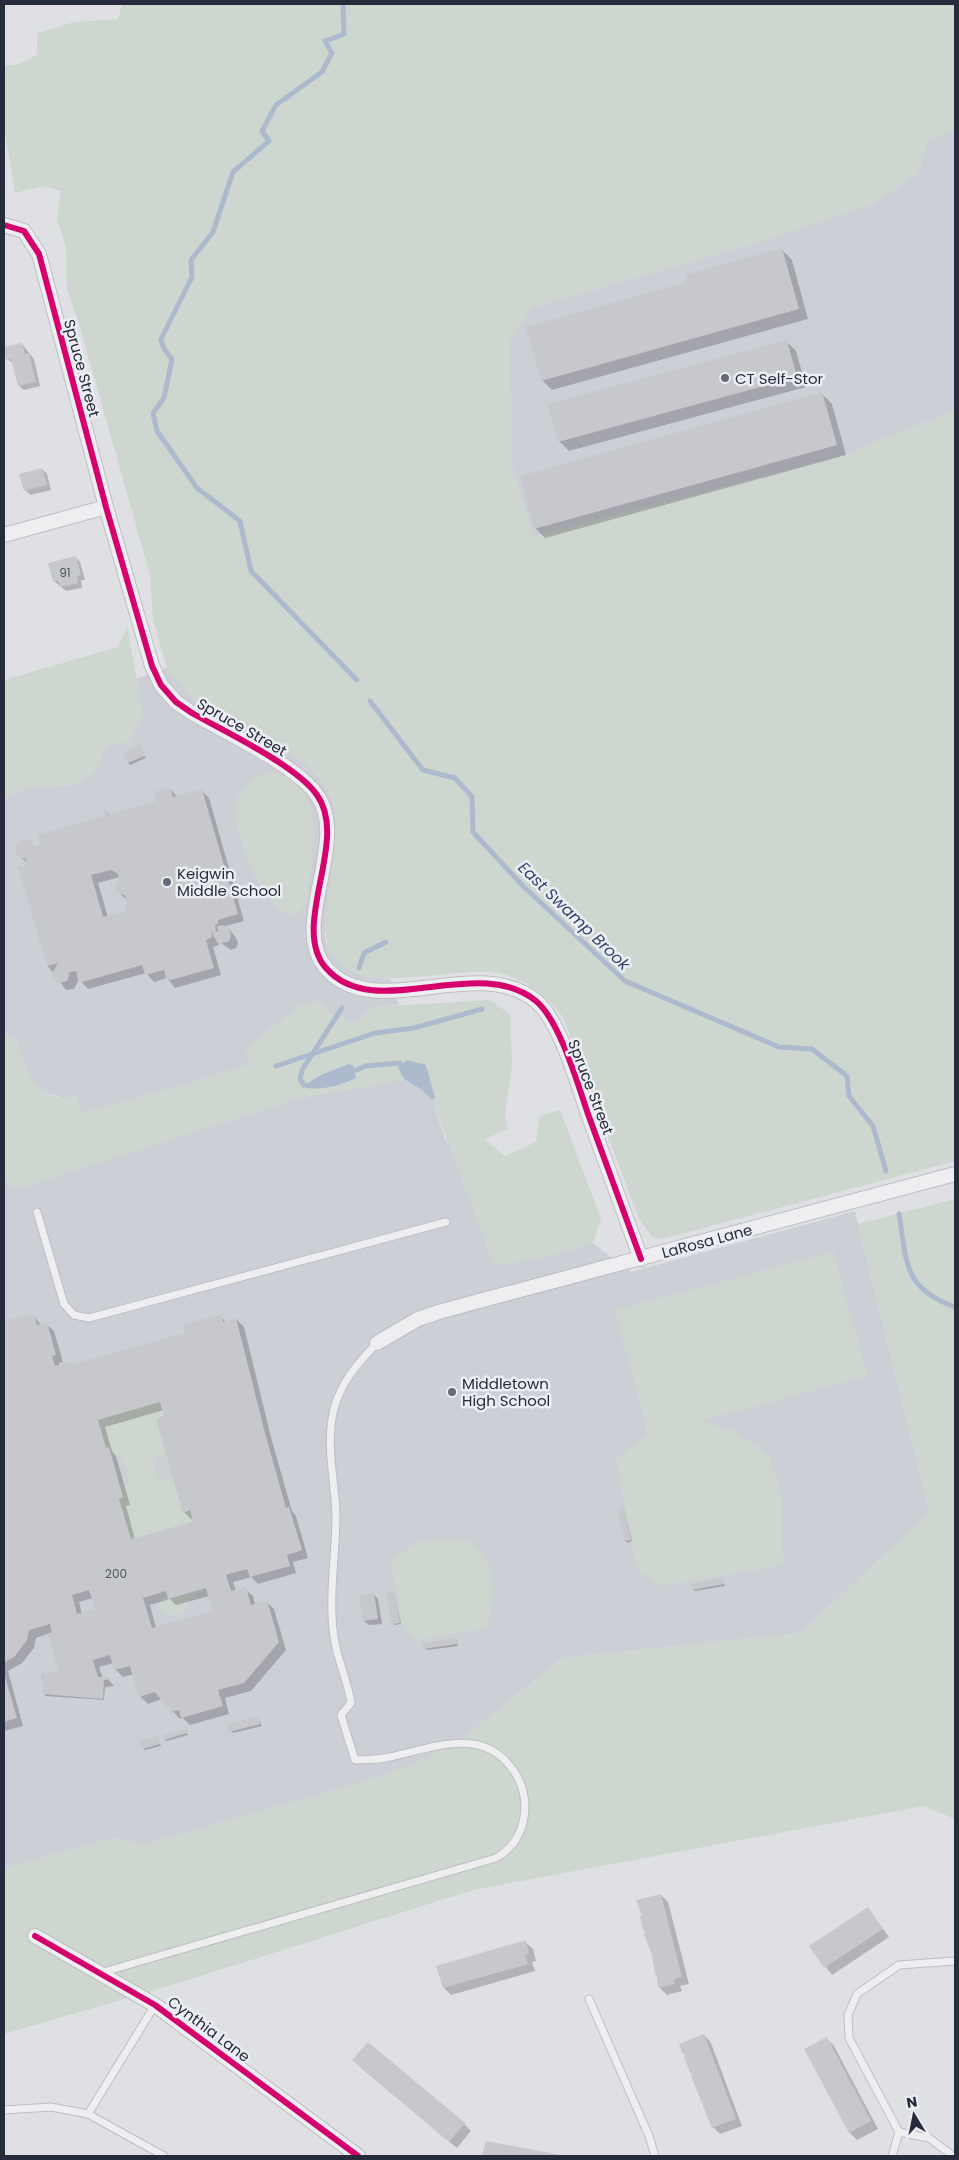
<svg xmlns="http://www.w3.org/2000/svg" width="959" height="2160" font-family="Poppins,sans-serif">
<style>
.built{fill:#cdcfd7}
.green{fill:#ced7cf}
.water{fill:#adbace}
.shadow{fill:#0003;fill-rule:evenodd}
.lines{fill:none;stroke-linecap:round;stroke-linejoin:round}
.stream{stroke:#adbace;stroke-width:5}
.building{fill:#c7c8cc;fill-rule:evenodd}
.lane-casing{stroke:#bdbec2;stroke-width:9}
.street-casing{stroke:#bdbec2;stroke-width:16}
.lane{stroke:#eeeef1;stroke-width:7}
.street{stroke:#eeeef1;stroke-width:14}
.cycleway-casing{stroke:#eceef4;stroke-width:9}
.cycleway{stroke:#d6006c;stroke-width:6}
.poi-dot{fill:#676b77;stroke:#eceef4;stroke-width:2}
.labels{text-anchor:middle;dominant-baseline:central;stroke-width:5;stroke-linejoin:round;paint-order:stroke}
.number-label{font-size:12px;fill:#505461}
.street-label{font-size:15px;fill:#272c3c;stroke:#eceef4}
.poi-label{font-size:15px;fill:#272c3c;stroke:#eceef4;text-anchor:start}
.water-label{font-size:16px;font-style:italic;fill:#32466e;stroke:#eceef4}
</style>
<rect width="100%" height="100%" fill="#dfe0e4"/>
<g class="built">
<polygon points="955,130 955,411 839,457 533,537 512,466 509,341 532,307 759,242 872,204 918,173 928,139"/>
<polygon points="167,668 195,701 298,758 310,767 327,787 335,807 338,828 325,926 325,941 341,964 367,977 390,979 399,1005 372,1007 355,1023 329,1012 318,1001 250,1065 83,1114 64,1098 43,1092 29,1077 16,1041 4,1035 4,797 23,789 75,784 95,771 106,746 143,713 136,679"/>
<polygon points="404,1079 422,1090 432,1100 445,1139 536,1260 593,1243 631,1272 855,1211 930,1512 801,1633 563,1658 462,1739 425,1760 369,1780 143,1845 113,1838 4,1869 4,1180 18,1188 300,1098"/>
</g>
<g class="green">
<path d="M126,4H955V130L928,139L918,173L872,204L759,242L532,307L509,341L512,466L533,537L839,457L955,411V1161L662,1239L652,1237L639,1219L563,1017C545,995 526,979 498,973C447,964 327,1012 325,926C328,904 330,882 333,860C339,812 340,789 298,758L204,707L184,691L167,668L153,620L150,575L79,324L67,289L66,247L57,219L61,191L42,186L15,193L4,128V66L19,64L37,55V33L74,22L118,19L122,5Z"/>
<polygon points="127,627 143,713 130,741 106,746 95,771 75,784 23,789 4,797 4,680 118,647"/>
<path d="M268,773C332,777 312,860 306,900L301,910L290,915C261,906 232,833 236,804C239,788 252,777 268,773Z"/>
<path d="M490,1000L510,1014L512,1065L505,1115L508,1129L485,1139L505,1156L536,1142L540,1116L560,1110L601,1219L593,1243L536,1260L494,1265L432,1100L422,1090L404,1079L300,1098L18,1189L4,1180V1035L16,1040C27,1073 35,1105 77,1096L83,1114L250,1065L246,1049L298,1006L318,1001L329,1012L355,1023L372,1007Z"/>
<polygon points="955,1199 955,1819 924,1806 473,1890 169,1986 4,2034 4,1869 113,1838 143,1845 369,1780 425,1760 462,1739 563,1658 801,1633 930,1512 858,1224"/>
<polygon points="834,1252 867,1376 700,1421 733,1430 769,1456 782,1497 783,1565 660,1586 636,1569 616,1459 648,1434 615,1310"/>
<polygon points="160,1402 164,1416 156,1419 166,1455 154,1458 154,1471 161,1482 173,1478 183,1512 190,1510 193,1522 131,1539 119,1499 123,1497 121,1488 129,1485 129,1471 120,1456 112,1458 109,1447 106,1448 98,1420"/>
<path d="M443,1539C450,1540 461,1538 467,1541C501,1556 495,1599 487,1628L416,1640L403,1630L391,1560L416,1543Z"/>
<path d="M206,1588L207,1591C203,1591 198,1592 194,1594C189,1598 191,1604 187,1609C182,1616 167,1618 161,1612L159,1602L162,1599Z"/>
</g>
<g class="water">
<polygon points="407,1060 426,1065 435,1098 432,1100 422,1090 404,1079 398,1067"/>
<path d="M349,1064L354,1066L356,1078C339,1086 324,1090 306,1088L304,1085L323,1074Z"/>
</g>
<g class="shadow">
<polygon points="782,250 792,260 808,319 552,390 542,380 688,283"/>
<polygon points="786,341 796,351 806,387 569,451 559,441"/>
<polygon points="22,344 34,359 40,386 24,390 19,386 14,364 7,359"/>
<polygon points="822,394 832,404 846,455 545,538 535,528"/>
<polygon points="42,469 47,474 51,490 30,495 25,490"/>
<polygon points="76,558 80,562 85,580 81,580 82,588 66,591 54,581"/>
<polygon points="140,747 146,758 130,765 128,763"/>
<path d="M170,789L177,796L202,791L209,798L244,921L226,926L235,936L238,943L236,948L231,950L218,941L219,945L213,947L221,975L175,988L167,978L154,982L146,973L88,989L79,979L74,989L66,990L48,966L29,865L19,855L31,844L35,847L106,817V811L110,815L158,802ZM120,877L122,880L120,894L128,901L124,913L108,917L98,883Z"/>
<path d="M33,1315L41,1325L46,1324L54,1331L63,1362L59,1363V1366L69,1363L72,1366L187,1334L220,1316L226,1322L236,1319L244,1327L272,1441L292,1511L296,1516L308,1558L293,1562L296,1573L258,1584L251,1577L233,1582L236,1591L245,1589L253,1596L255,1605L267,1602L274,1609L286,1650L251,1691L225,1698L229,1714L190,1725L183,1718L180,1719L162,1699L148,1704L140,1696L134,1674L123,1677L115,1669L114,1663L99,1667L103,1678H107L114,1686L105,1687L104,1700L45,1696L42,1674L54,1675L59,1671L53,1632L36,1638L34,1648L22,1663L8,1671L23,1726L4,1731V1322ZM164,1410L184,1512L191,1519H194L195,1522L135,1539L126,1506L130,1505L116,1456L112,1451L105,1427ZM209,1596L214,1612L156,1628L150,1605L170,1599L176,1605ZM93,1598L96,1610L82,1614L79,1602Z"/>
<polygon points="624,1509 632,1541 627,1543 625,1540"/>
<polygon points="723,1580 725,1586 695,1591 693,1589"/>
<polygon points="394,1593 401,1624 395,1625 393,1623"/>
<polygon points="374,1595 378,1599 382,1624 369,1625 364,1621"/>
<polygon points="456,1639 458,1646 427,1650 425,1648"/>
<polygon points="258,1718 262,1726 233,1733 231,1731"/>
<polygon points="185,1730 188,1735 167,1741 165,1739"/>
<polygon points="157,1737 161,1746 145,1750 143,1748"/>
<polygon points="661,1895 668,1902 689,1984 680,1986 682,1991 667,1995 659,1987 653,1955 645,1930"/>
<polygon points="868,1909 889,1937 832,1975 811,1947"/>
<polygon points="525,1942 533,1949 536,1961 532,1962 535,1971 451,1995 444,1988"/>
<polygon points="704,2035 711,2043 742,2126 720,2134 713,2127"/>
<polygon points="827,2039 834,2046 878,2129 857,2140 850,2133 806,2049"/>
<polygon points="361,2068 464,2124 471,2131 457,2148"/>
<polygon points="488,2142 559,2156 484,2156"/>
</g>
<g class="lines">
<g class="stream">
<polyline points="343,4 344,34 325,41 332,53 322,72 276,105 262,131 269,141 233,172 213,232 191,260 192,277 161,339 164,349 172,359 164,398 153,413 157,431 197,488 240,521 251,571 357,680"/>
<polyline points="370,701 423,770 455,778 472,797 473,832 523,886 625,981 779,1047 812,1049 847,1076 849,1096 873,1126 886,1171"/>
<polyline points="359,968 364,953 386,942"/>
<polyline points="276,1066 375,1033 414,1028 482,1009"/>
<polyline points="357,1070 365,1066 400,1063"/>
<polyline points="304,1085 300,1079 302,1070 342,1008"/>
<path d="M899,1214C907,1263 903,1288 955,1307"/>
</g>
</g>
<g class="building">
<polygon points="782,248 799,309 541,381 526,327 687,282 685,275"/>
<polygon points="787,340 797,377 558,442 547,404"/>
<polygon points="22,343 25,354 29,353 36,382 18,386 11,359 6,360 4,347"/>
<polygon points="822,392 837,445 534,529 520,476"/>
<polygon points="42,468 47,485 24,491 19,474"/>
<polygon points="76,556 81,575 77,576 78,583 60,587 58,580 53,582 48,563"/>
<polygon points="141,745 145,756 127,763 123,753"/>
<path d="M170,787L173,797L202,789L238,914L218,920V924L215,925L216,931L211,933L212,937L206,940L214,968L167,981L164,970L145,975L142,965L79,983L76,971L70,972L67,981L58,983L51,976L58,963L47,966L18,867L27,865L25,858H20L15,851L17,843L24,839L32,842L33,846L40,845L37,835L104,816L103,811L107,810L108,815L156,801L154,792ZM111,870L118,874L120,879L116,885V890L119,894L125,895L127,904L123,912L103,917L91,875Z"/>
<polygon points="223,925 228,927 231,935 229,941 223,943 217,942 212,933 220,930 218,931 217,926"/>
<path d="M34,1314L37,1325L47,1322L56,1355L52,1356L55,1366L69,1362L70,1365L185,1333L183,1325L221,1314L223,1322L236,1318L265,1433L286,1508L289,1507L302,1550L287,1555L290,1566L250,1577L247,1569L226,1575L231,1591L246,1587L251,1605L267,1600L279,1642L244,1683L218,1690L223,1706L181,1718L179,1710L171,1712L155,1692L139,1697L130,1666L114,1670L110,1655L93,1660L98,1677H107V1680H104L103,1699L42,1694L43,1676L40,1677L41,1673H53L52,1671L58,1670L48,1635L52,1634L50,1624L29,1630L27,1640L15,1656L4,1663V1320ZM160,1402L164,1416L156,1419L183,1513L190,1510L193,1522L131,1539L119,1499L123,1497L109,1447L106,1448L98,1420ZM206,1588L212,1611L152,1628L143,1598L166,1591L168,1599ZM89,1590L95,1609L77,1614L72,1595Z"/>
<polygon points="624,1508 631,1540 624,1541 617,1510"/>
<polygon points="723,1578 724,1584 692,1590 691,1584"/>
<polygon points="394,1592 400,1623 392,1624 386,1593"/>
<polygon points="374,1593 378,1619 363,1621 359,1595"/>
<polygon points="456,1638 457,1644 423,1649 423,1643"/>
<polygon points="4,1673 17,1718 4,1722"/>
<polygon points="258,1716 260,1724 229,1732 227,1724"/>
<polygon points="186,1729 187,1733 164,1740 162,1735"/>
<polygon points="158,1736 160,1744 142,1749 140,1741"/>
<polygon points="661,1894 682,1977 674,1979 675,1984 658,1988 657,1976 655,1974 652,1955 644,1934 646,1931 643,1931 640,1916 642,1916 636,1900"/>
<polygon points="868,1907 883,1929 824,1968 809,1946"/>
<polygon points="526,1940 529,1954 525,1955 528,1964 443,1988 436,1966"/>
<polygon points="704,2034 736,2119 712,2128 691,2076 692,2074 690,2073 684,2057 685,2055 682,2053 679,2044"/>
<polygon points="827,2037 871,2121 849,2133 804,2049"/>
<polygon points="368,2042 465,2123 449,2142 352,2060"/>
<polygon points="486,2141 561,2155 561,2156 482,2156"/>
</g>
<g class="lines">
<g class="lane-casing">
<g id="lane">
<polyline points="37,1212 64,1304 74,1315 89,1318 446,1222"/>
<path d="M100,1973L496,1858C515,1847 524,1831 525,1808C525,1793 520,1778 510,1766C480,1726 429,1749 390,1757C379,1760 367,1759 355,1760L341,1715L351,1703C348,1681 337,1660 334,1637C328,1599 336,1554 336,1515C335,1480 325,1444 334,1409C341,1382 358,1363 377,1343"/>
<polyline points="589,1999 649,2136 655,2156"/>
<polyline points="4,2110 51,2107 88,2114 164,2156"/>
<polyline points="88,2114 155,2005"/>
<polyline points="892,2156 899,2132"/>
<polyline points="953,2156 929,2138 899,2132 849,2038 848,2015 857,1994 899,1965 955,1961"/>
</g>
</g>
<g class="street-casing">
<g id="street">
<path d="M4,225L24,231L39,254L106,507L152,666L161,685L176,702L192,713C225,732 296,765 317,795C350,841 289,926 326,968C374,1024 478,953 536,1001C560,1021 578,1085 588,1114C606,1162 623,1211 641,1259"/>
<polyline points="4,535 106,507"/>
<polyline points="377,1343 418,1319 442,1311 955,1174"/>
<polyline points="35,1936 155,2005 358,2156"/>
</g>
</g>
<use href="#lane" class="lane"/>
<use href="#street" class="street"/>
<g class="cycleway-casing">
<g id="cycleway">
<path d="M4,225L24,231L39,254L106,507L152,666L161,685L176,702L192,713C225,732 296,765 317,795C350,841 289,926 326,968C374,1024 478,953 536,1001C560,1021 578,1085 588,1114C606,1162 623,1211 641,1259"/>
<polyline points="35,1936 155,2005 358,2156"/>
</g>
</g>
<use href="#cycleway" class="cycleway"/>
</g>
<g class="poi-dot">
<circle cx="725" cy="378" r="5"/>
<circle cx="167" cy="882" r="5"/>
<circle cx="452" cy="1392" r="5"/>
</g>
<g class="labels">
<g class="number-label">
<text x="65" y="572">91</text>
<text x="116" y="1573">200</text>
</g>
<g class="street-label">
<text transform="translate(82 368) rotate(75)">Spruce Street</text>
<text transform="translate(242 727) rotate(30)">Spruce Street</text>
<text transform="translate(591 1087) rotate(69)">Spruce Street</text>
<text transform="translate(707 1241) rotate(-15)">LaRosa Lane</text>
<text transform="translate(209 2029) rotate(37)">Cynthia Lane</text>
</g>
<g class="poi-label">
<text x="735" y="378">CT Self-Stor</text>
<text x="177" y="873">Keigwin<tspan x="177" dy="17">Middle School</tspan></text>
<text x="462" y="1383">Middletown<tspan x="462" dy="17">High School</tspan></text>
</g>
<g class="water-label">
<text transform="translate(574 916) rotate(44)">East Swamp Brook</text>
</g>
</g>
<rect width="959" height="2160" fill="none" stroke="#272c3c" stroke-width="10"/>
<g transform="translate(914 2115) rotate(350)" stroke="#eceef4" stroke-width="4" paint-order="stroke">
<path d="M0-4L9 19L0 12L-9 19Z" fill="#272c3c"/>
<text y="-8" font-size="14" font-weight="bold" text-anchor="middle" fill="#272c3c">N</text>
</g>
</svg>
